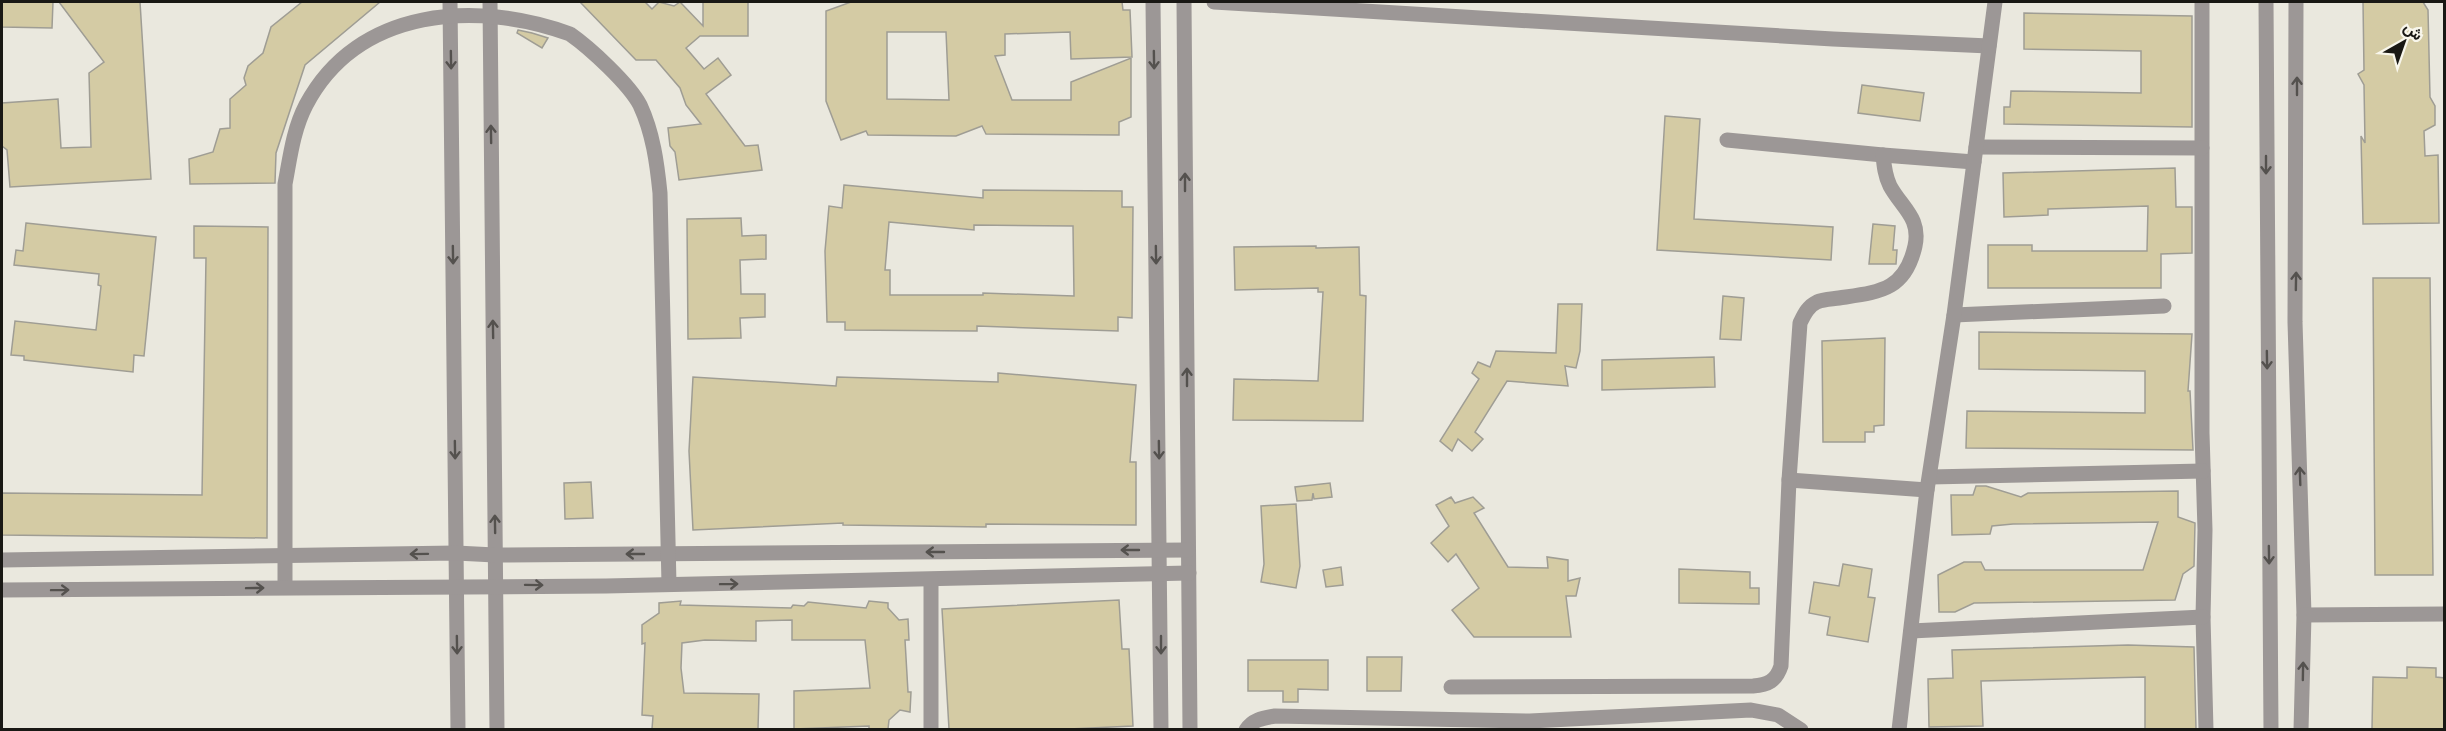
<svg xmlns="http://www.w3.org/2000/svg" width="2446" height="731" font-family="Overpass,Vazirmatn,sans-serif">
<style>
.building{fill:#d4cba4;stroke:#9f9d94;stroke-width:1.5;fill-rule:evenodd}
.lines{fill:none;stroke-linecap:round;stroke-linejoin:round}
.minor{stroke:#9c9796;stroke-width:15}
.oneway{stroke:#54514e}
</style>
<rect width="100%" height="100%" fill="#eae8de"/>
<g class="building">
<polygon points="2,2 53,2 52,28 2,27"/>
<polygon points="59,2 140,2 151,179 10,187 7,150 2,146 2,103 58,99 61,148 91,147 89,73 104,62"/>
<polygon points="302,2 380,2 305,65 276,153 275,183 190,184 189,159 213,152 220,129 230,128 230,99 246,85 244,78 248,66 263,53 271,27"/>
<polygon points="580,2 645,2 652,9 659,2 674,6 680,2 703,26 703,2 748,2 748,36 700,36 686,48 704,69 718,58 731,75 706,94 745,146 758,145 762,170 679,180 675,152 670,146 668,128 701,124 686,105 680,88 656,60 636,60"/>
<path d="M851,2H1122L1123,10H1130L1132,57L1071,59L1070,32L1005,34V55L995,56L1012,100H1071V82L1131,58V117L1119,122V135L986,134L982,126L956,136L868,135L866,131L841,140L826,101V11ZM887,32H946L949,100L887,99Z"/>
<polygon points="2363,2 2423,2 2428,10 2430,97 2435,106 2435,125 2424,131 2425,156 2438,155 2439,223 2363,224 2361,136 2365,143 2364,85 2358,74 2364,70"/>
<polygon points="2024,13 2192,16 2192,127 2004,124 2004,107 2010,107 2011,91 2141,93 2141,51 2024,49"/>
<polygon points="518,30 532,33 548,38 542,48 517,33"/>
<polygon points="1862,85 1924,93 1920,121 1858,113"/>
<polygon points="1665,116 1700,119 1694,219 1833,227 1831,260 1657,250"/>
<polygon points="2175,168 2176,207 2192,207 2192,253 2161,254 2161,288 1988,288 1988,245 2032,245 2032,251 2147,251 2148,206 2048,209 2048,215 2004,217 2003,173"/>
<path d="M844,185L983,198V190L1122,191V207H1133L1132,318L1118,317V331L977,326V331L845,330V322H827L825,251L829,206L842,208ZM889,222L974,230V225L1073,226L1074,296L983,293V295H890V270H885Z"/>
<polygon points="741,218 742,236 766,235 766,259 740,260 741,294 765,294 765,317 740,318 741,338 688,339 687,219"/>
<polygon points="26,223 156,237 144,356 134,355 133,372 24,360 24,356 11,355 15,321 96,330 101,286 98,285 99,274 14,265 16,250 23,251"/>
<polygon points="1873,224 1895,226 1893,250 1897,250 1896,264 1869,264"/>
<polygon points="194,226 268,227 267,538 2,535 2,493 202,495 206,258 194,258"/>
<polygon points="1316,246 1316,248 1359,247 1360,295 1366,296 1363,421 1233,420 1234,379 1318,381 1323,292 1318,292 1318,288 1235,290 1234,247"/>
<polygon points="2373,278 2430,278 2433,575 2375,575"/>
<polygon points="1723,296 1744,298 1741,340 1720,339"/>
<polygon points="1558,304 1582,304 1580,351 1576,368 1565,366 1568,386 1507,381 1475,432 1483,439 1472,451 1458,439 1452,451 1440,441 1479,379 1472,373 1478,362 1490,367 1496,351 1556,353"/>
<polygon points="1979,332 2192,334 2188,391 2190,391 2193,450 1966,448 1967,411 2145,413 2145,371 1979,369"/>
<polygon points="1885,338 1884,425 1874,426 1874,432 1865,432 1865,442 1823,442 1822,341"/>
<polygon points="1714,357 1715,387 1602,390 1602,360"/>
<polygon points="998,373 1136,385 1130,462 1136,462 1136,525 986,524 986,527 843,525 843,523 693,530 689,451 693,377 836,386 837,377 998,382"/>
<polygon points="591,482 593,518 565,519 564,483"/>
<polygon points="1330,483 1332,497 1314,499 1313,493 1312,500 1297,501 1295,487"/>
<polygon points="1976,486 1986,486 2021,497 2028,493 2178,491 2178,517 2195,523 2194,566 2183,574 2175,600 1974,603 1955,612 1939,612 1938,575 1964,562 1981,562 1985,570 2143,570 2158,522 2013,524 1992,526 1990,534 1952,535 1951,495 1973,495"/>
<polygon points="1451,497 1455,503 1473,497 1484,508 1474,513 1508,567 1548,568 1547,557 1568,560 1568,581 1580,578 1576,596 1566,596 1571,637 1474,637 1452,610 1479,588 1456,554 1448,562 1431,543 1449,526 1436,505"/>
<polygon points="1296,504 1300,566 1296,588 1261,582 1264,564 1261,506"/>
<polygon points="1843,564 1872,569 1868,597 1875,598 1868,642 1827,635 1830,617 1809,613 1814,582 1839,586"/>
<polygon points="1341,567 1343,585 1326,587 1323,570"/>
<polygon points="1679,569 1750,572 1750,588 1759,588 1759,604 1679,603"/>
<polygon points="1119,600 1122,649 1129,649 1133,726 1069,729 949,729 942,609"/>
<polygon points="681,601 680,605 791,608 793,605 804,606 808,602 866,608 869,601 888,603 888,608 899,620 908,619 909,640 905,640 908,692 911,692 910,712 900,710 889,720 888,729 869,729 869,726 794,729 794,691 870,688 865,640 792,640 792,620 756,621 756,641 705,640 682,643 681,668 684,693 759,694 758,729 652,729 653,716 642,715 645,643 642,644 642,625 659,613 659,603"/>
<polygon points="2128,645 2194,647 2196,729 2145,729 2145,677 1981,681 1983,726 1929,727 1928,679 1953,678 1952,650"/>
<polygon points="1367,657 1402,657 1401,691 1367,691"/>
<polygon points="1248,660 1328,660 1328,690 1298,689 1298,702 1283,702 1283,691 1248,691"/>
<polygon points="2407,667 2436,668 2436,677 2445,678 2445,729 2372,729 2373,677 2407,678"/>
</g>
<g class="lines">
<g class="minor">
<polyline points="450,2 458,730"/>
<polyline points="490,2 497,730"/>
<polyline points="1153,2 1161,730"/>
<polyline points="1184,2 1190,730"/>
<polyline points="1214,2 1833,39 1989,46"/>
<polyline points="2202,2 2202,433 2205,530 2203,617 2206,730"/>
<polyline points="2266,2 2271,730"/>
<polyline points="2296,2 2295,322 2304,615 2301,730"/>
<polyline points="1727,140 1883,155"/>
<polyline points="1976,147 2202,148"/>
<polyline points="1954,315 2164,306"/>
<polyline points="1930,477 2203,471"/>
<polyline points="1789,480 1927,490"/>
<polyline points="2,560 456,553 495,555 1188,550"/>
<path d="M285,587V184C290,158 293,130 306,105C358,7 477,0 570,34C590,48 629,84 640,105C653,133 657,163 660,193L669,584"/>
<polyline points="2,590 606,586 1189,573"/>
<polyline points="2304,615 2444,614"/>
<polyline points="1911,631 2203,617"/>
<path d="M1451,687L1753,686C1768,685 1776,681 1781,666L1789,480L1800,323C1804,315 1808,306 1817,302C1823,299 1833,299 1839,298C1879,292 1905,291 1915,246C1921,218 1902,208 1890,186C1885,176 1884,166 1883,155L1974,162"/>
<polyline points="931,730 931,580"/>
<path d="M1246,730C1253,719 1264,718 1275,716L1530,721L1751,710L1778,715L1801,730"/>
<polyline points="1899,730 1927,490 1954,315 1995,2"/>
</g>
</g>
<defs><path id="oneway-shaft" d="M-6 0H5M1.5-3L5.5 0L1.5 3" fill="none" stroke-width="1.6" stroke-linecap="round" stroke-linejoin="round" transform="scale(1.5)"/></defs>
<g class="oneway">
<use href="#oneway-shaft" transform="translate(451 60) rotate(89)"/>
<use href="#oneway-shaft" transform="translate(1154 60) rotate(89)"/>
<use href="#oneway-shaft" transform="translate(2297 86) rotate(-90)"/>
<use href="#oneway-shaft" transform="translate(491 134) rotate(-91)"/>
<use href="#oneway-shaft" transform="translate(2266 165) rotate(90)"/>
<use href="#oneway-shaft" transform="translate(1185 182) rotate(-90)"/>
<use href="#oneway-shaft" transform="translate(453 255) rotate(89)"/>
<use href="#oneway-shaft" transform="translate(1156 255) rotate(89)"/>
<use href="#oneway-shaft" transform="translate(2296 281) rotate(-89)"/>
<use href="#oneway-shaft" transform="translate(493 329) rotate(-91)"/>
<use href="#oneway-shaft" transform="translate(2267 360) rotate(89)"/>
<use href="#oneway-shaft" transform="translate(1187 377) rotate(-90)"/>
<use href="#oneway-shaft" transform="translate(455 450) rotate(89)"/>
<use href="#oneway-shaft" transform="translate(1159 450) rotate(89)"/>
<use href="#oneway-shaft" transform="translate(2300 476) rotate(-92)"/>
<use href="#oneway-shaft" transform="translate(495 524) rotate(-91)"/>
<use href="#oneway-shaft" transform="translate(1130 550) rotate(180)"/>
<use href="#oneway-shaft" transform="translate(935 552) rotate(180)"/>
<use href="#oneway-shaft" transform="translate(419 554) rotate(179)"/>
<use href="#oneway-shaft" transform="translate(635 554) rotate(180)"/>
<use href="#oneway-shaft" transform="translate(2269 555) rotate(89)"/>
<use href="#oneway-shaft" transform="translate(729 584) rotate(-1)"/>
<use href="#oneway-shaft" transform="translate(534 585) rotate(1)"/>
<use href="#oneway-shaft" transform="translate(255 588) rotate(-1)"/>
<use href="#oneway-shaft" transform="translate(60 590) rotate(-1)"/>
<use href="#oneway-shaft" transform="translate(457 645) rotate(89)"/>
<use href="#oneway-shaft" transform="translate(1161 645) rotate(90)"/>
<use href="#oneway-shaft" transform="translate(2303 671) rotate(-89)"/>
</g>
<rect width="2446" height="731" fill="none" stroke="#191814" stroke-width="6"/>
<g transform="translate(2404 42) rotate(40)" stroke="#f8f6eb" stroke-width="4.5" paint-order="stroke">
<path d="M0-4.5L10 22L0 15L-10 22Z" fill="#191814"/>
<text y="-9" font-size="16" font-weight="bold" text-anchor="middle" fill="#191814">ش</text>
</g>
</svg>
